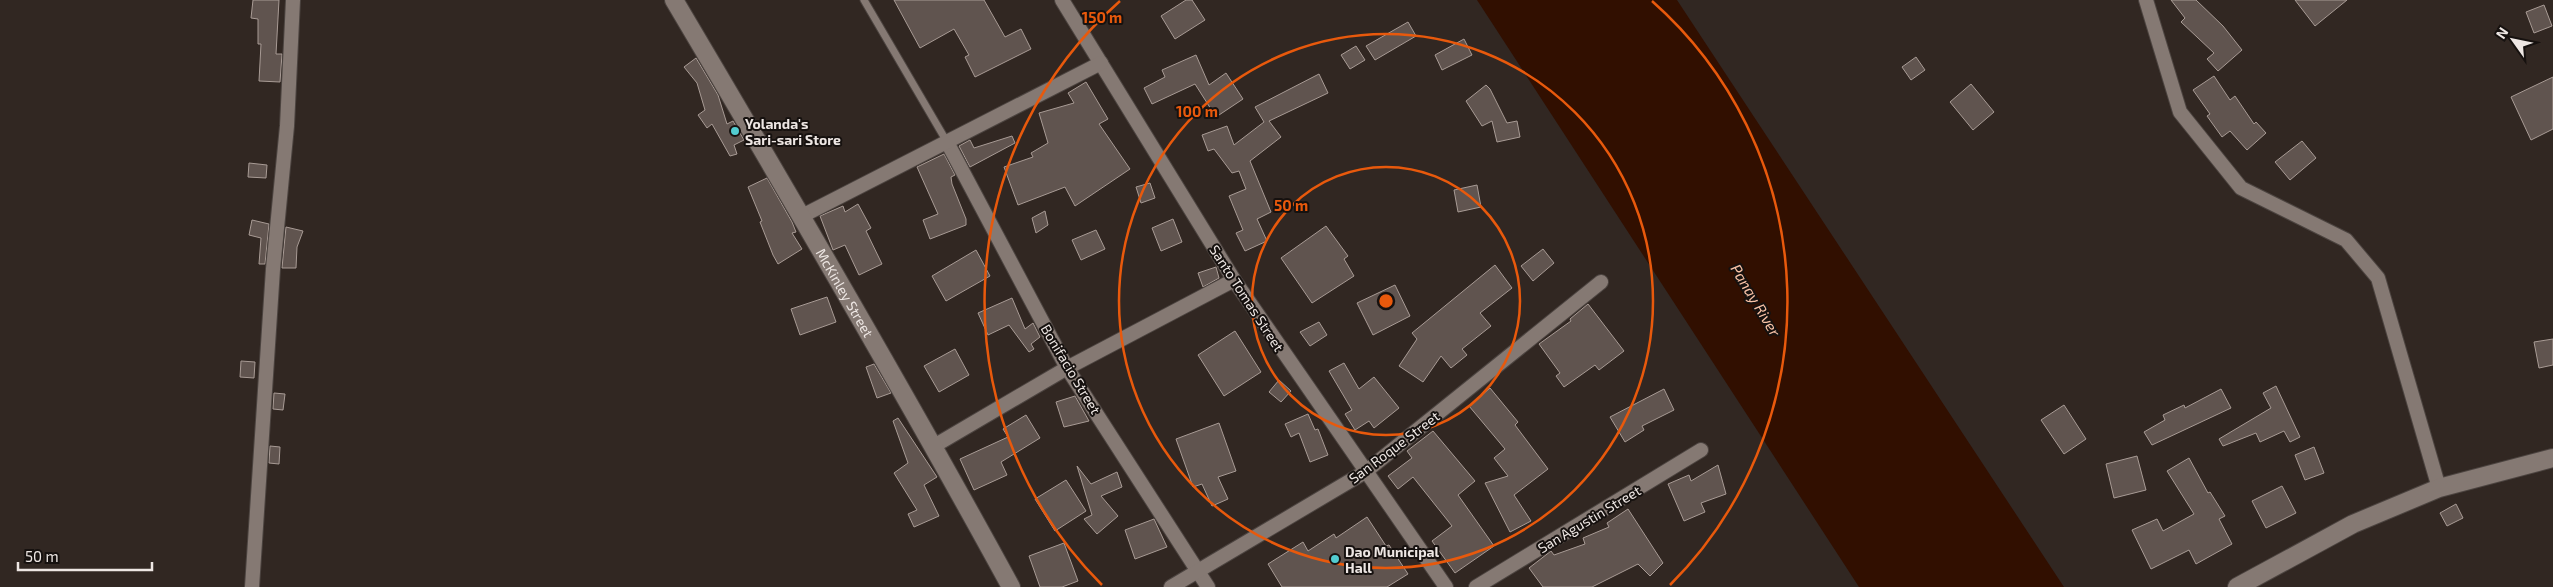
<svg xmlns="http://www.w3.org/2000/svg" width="2553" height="587" font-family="'Exo 2',sans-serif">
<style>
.water{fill:#310f00}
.building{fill:#60544f;stroke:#a89b95}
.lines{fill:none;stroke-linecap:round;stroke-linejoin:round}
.service-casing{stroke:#4c4440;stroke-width:9}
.minor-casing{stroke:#4c4440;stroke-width:16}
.tertiary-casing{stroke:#4c4440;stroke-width:20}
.service{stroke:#857973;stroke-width:7}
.minor{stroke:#857973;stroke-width:14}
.tertiary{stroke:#857973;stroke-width:18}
.ring{fill:none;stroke:#e8590c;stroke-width:2.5}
.poi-dot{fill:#52ccd0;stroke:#16110f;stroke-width:2}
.labels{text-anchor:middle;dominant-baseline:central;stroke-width:4;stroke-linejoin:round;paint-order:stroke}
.poi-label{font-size:14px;font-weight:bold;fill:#eee7e4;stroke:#16110f;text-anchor:start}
.street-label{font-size:14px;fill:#eee7e4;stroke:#16110f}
.water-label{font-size:15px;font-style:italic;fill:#f9c2a6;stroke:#16110f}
.centre{fill:#e8590c;stroke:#16110f;stroke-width:2.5}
.ring-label{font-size:15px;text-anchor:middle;font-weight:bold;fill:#e8590c;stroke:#16110f;stroke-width:4;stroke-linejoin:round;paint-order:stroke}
</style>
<rect width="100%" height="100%" fill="#312722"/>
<polygon class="water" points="1477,0 1677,0 2064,587 1859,587"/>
<g class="building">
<polygon points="253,0 279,0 276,54 282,54 280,82 259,81 261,44 258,44 258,19 251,18"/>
<polygon points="894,0 984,0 1005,37 1021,29 1031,49 975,77 965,57 969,55 954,29 920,48"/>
<polygon points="1186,0 1192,0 1205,20 1175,39 1161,16"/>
<polygon points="2171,0 2196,0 2223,26 2242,50 2218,71 2207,59 2214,53 2181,22 2185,18"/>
<polygon points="2295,0 2347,0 2315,26"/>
<polygon points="2544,5 2552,26 2534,33 2526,12"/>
<polygon points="1408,22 1416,36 1375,60 1366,46"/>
<polygon points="1464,39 1472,55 1442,70 1435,55"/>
<polygon points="1356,46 1365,60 1350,69 1341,55"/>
<polygon points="1196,55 1209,85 1226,73 1243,99 1216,117 1195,84 1152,104 1144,88 1165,77 1162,70"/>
<polygon points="1916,57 1925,70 1911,80 1902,67"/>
<polygon points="696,58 718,95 727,124 733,121 744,140 734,145 737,154 730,156 712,124 707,128 698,115 705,110 697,83 684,67"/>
<polygon points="1319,74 1328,93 1269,121 1281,137 1250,161 1271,212 1257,219 1267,241 1245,251 1236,233 1243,230 1229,196 1246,189 1239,171 1232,173 1214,149 1208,151 1202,135 1227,126 1234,145 1264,122 1255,107"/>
<polygon points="2214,76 2230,100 2235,96 2254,124 2256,122 2266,133 2247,150 2230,131 2222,137 2207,116 2210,114 2193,90"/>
<polygon points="2553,77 2553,129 2531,140 2511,97"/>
<polygon points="1086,82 1108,119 1099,124 1130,169 1075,206 1065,187 1018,205 1004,167 1033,157 1031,153 1048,143 1039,113 1074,103 1068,93"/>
<polygon points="1971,84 1994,112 1973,130 1950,102"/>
<polygon points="1486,85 1490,89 1507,123 1517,121 1520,137 1497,142 1492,121 1482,126 1466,101"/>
<polygon points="1012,136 1015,143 970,167 959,146 970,140 974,148"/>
<polygon points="2302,141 2316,158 2290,180 2275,162"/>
<polygon points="944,154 955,175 951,177 952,184 966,219 966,225 930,239 923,220 938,214 917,167"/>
<polygon points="249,163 267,165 266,178 248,177"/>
<polygon points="767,178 792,222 796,232 792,233 802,249 778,264 773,255 760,222 762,221 748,187"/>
<polygon points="1150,183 1155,198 1141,203 1136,187"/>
<polygon points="1477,185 1481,207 1458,212 1454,190"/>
<polygon points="858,204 871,228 866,231 882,264 859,275 845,245 833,250 820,216 843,206 845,212"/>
<polygon points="1045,211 1048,225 1036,233 1032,218"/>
<polygon points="1173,219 1182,242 1161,251 1152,228"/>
<polygon points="252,220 269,224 265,264 259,264 261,238 249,235"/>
<polygon points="1326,226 1348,256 1344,259 1354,276 1312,303 1281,258"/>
<polygon points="286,227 303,231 297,247 296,268 282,268"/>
<polygon points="1096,230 1105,249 1081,260 1072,240"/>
<polygon points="1543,249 1554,263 1533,281 1521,266"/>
<polygon points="976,250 990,276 946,301 932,276"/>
<polygon points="1495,265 1512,288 1480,313 1491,326 1462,349 1467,355 1451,368 1441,356 1423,382 1399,366 1417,339 1412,333"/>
<polygon points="1216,267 1219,278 1203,287 1198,273"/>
<polygon points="1395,285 1410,316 1373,335 1357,303"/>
<polygon points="827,297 836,322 800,335 791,309"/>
<polygon points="1012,298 1025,329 1033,323 1040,337 1031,344 1034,349 1029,352 1009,325 988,335 978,313"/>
<polygon points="1588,304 1624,351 1599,370 1595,365 1564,387 1556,376 1560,373 1539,344 1571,321 1570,319"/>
<polygon points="1319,322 1327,335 1310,346 1300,332"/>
<polygon points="1235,331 1261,372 1224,396 1198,355"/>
<polygon points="2553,339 2553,365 2539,368 2534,342"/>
<polygon points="955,349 969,375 939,392 924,366"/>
<polygon points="241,361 255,362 254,378 240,377"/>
<polygon points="1344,363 1359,389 1374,377 1399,408 1374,428 1369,421 1355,430 1345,414 1352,410 1329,371"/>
<polygon points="874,364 891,393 877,398 866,367"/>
<polygon points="1279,380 1291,391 1281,402 1269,392"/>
<polygon points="2276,386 2300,437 2290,442 2284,431 2260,442 2256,433 2223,446 2219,439 2271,408 2263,393"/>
<polygon points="1490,388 1518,422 1515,425 1548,469 1514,495 1531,521 1510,532 1485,483 1508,476 1494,458 1505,449 1469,406"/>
<polygon points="1664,389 1674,410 1642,426 1644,430 1625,442 1610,417"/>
<polygon points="2221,389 2231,408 2152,445 2144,432 2165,420 2163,415 2184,405 2185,408"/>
<polygon points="274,393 285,394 283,410 273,409"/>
<polygon points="1075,396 1089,421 1064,427 1056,402"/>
<polygon points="2064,405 2086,439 2064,454 2041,420"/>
<polygon points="1308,414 1315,430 1318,429 1328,455 1310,462 1299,433 1291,437 1285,424"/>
<polygon points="1026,415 1040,438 1001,462 1007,475 974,490 960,459 1008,437 1003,429"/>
<polygon points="898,418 937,477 924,485 939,516 914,527 908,514 917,510 894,473 908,463 893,421"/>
<polygon points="1219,423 1236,471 1218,477 1228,499 1212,506 1202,484 1193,487 1176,439"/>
<polygon points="1433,431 1475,481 1458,495 1494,546 1455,573 1432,541 1452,526 1413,477 1398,489 1388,476 1412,458 1407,451"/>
<polygon points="270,446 280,447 279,464 269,463"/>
<polygon points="2314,447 2324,473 2305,480 2295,455"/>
<polygon points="2137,456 2146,490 2114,498 2106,464"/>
<polygon points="2189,458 2208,493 2210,492 2225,516 2219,519 2232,544 2196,564 2189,550 2151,569 2132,530 2157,519 2163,531 2194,514 2167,471"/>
<polygon points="1718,465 1726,494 1701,503 1705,512 1684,521 1668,484 1689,475 1691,481"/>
<polygon points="1077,466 1091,484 1117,472 1122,487 1101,496 1118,516 1097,534 1084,519 1092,515"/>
<polygon points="1066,480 1086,511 1055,531 1035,499"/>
<polygon points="2282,486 2296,513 2266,528 2252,501"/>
<polygon points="2456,504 2463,518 2447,526 2440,513"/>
<polygon points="1628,509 1663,563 1650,576 1638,564 1592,587 1543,587 1529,568 1551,551 1554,555 1585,544 1583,538 1609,527 1607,523"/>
<polygon points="1367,517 1386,546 1389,545 1408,574 1387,587 1282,587 1268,564 1303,542 1308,551 1334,534 1336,538"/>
<polygon points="1154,519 1167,547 1135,559 1125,530"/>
<polygon points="1064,543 1078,581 1062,587 1040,587 1029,556"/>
</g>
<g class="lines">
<g class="service-casing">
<polyline id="service" points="864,0 947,142"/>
</g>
<g class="minor-casing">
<g id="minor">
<polyline points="1062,0 1234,280 1446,587"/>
<polyline points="2146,0 2180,112 2241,188 2346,240 2378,278 2439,488"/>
<polyline points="947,142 1067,368 1208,587"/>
<polyline points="802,216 1101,63"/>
<polyline points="934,446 1067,368 1234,280"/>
<polyline points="252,587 273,269 287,126 293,0"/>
<polyline points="1171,587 1365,472 1601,282"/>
<polyline points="1476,587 1701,450"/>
</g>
</g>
<g class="tertiary-casing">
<g id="tertiary">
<path id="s1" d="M674,0C789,194 903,389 1011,587"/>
<polyline points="2237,587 2353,524 2439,488 2553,458"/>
</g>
</g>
<use href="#service" class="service"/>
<use href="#minor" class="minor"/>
<use href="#tertiary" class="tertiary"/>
</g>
<g class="ring">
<circle cx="1386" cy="301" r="134"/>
<circle cx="1386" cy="301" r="267"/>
<path d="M1102 585A401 401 0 0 1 1120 1M1652 1A401 401 0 0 1 1670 585"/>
</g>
<g class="poi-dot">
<circle cx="735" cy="131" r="5"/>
<circle cx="1335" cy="559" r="5"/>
</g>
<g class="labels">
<g class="poi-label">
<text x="745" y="123">Yolanda's<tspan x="745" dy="16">Sari-sari Store</tspan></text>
<text x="1345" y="551">Dao Municipal<tspan x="1345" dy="16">Hall</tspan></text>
</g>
<g class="street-label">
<text stroke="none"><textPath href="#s1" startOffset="339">McKinley Street</textPath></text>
<text transform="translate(1247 298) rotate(57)">Santo Tomas Street</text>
<text transform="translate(1071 369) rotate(59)">Bonifacio Street</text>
<text transform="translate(1394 447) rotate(-37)">San Roque Street</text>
<text transform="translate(1589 519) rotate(-31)">San Agustin Street</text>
</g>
<g class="water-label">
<text transform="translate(1756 300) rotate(59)">Panay River</text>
</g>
</g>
<circle cx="1386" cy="301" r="8" class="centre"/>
<g class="ring-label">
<text x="1102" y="23">150 m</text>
<text x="1197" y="117">100 m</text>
<text x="1291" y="211">50 m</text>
</g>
<g transform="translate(2513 40) rotate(303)" stroke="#16110f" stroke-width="4" paint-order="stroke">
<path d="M0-4L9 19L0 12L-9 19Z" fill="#eee7e4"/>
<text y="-8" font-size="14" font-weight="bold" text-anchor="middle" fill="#eee7e4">N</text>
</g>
<path d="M18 562v8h134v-8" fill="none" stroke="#eee7e4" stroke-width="2.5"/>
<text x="25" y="562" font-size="15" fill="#eee7e4" stroke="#16110f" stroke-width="4" paint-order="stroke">50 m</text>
</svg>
